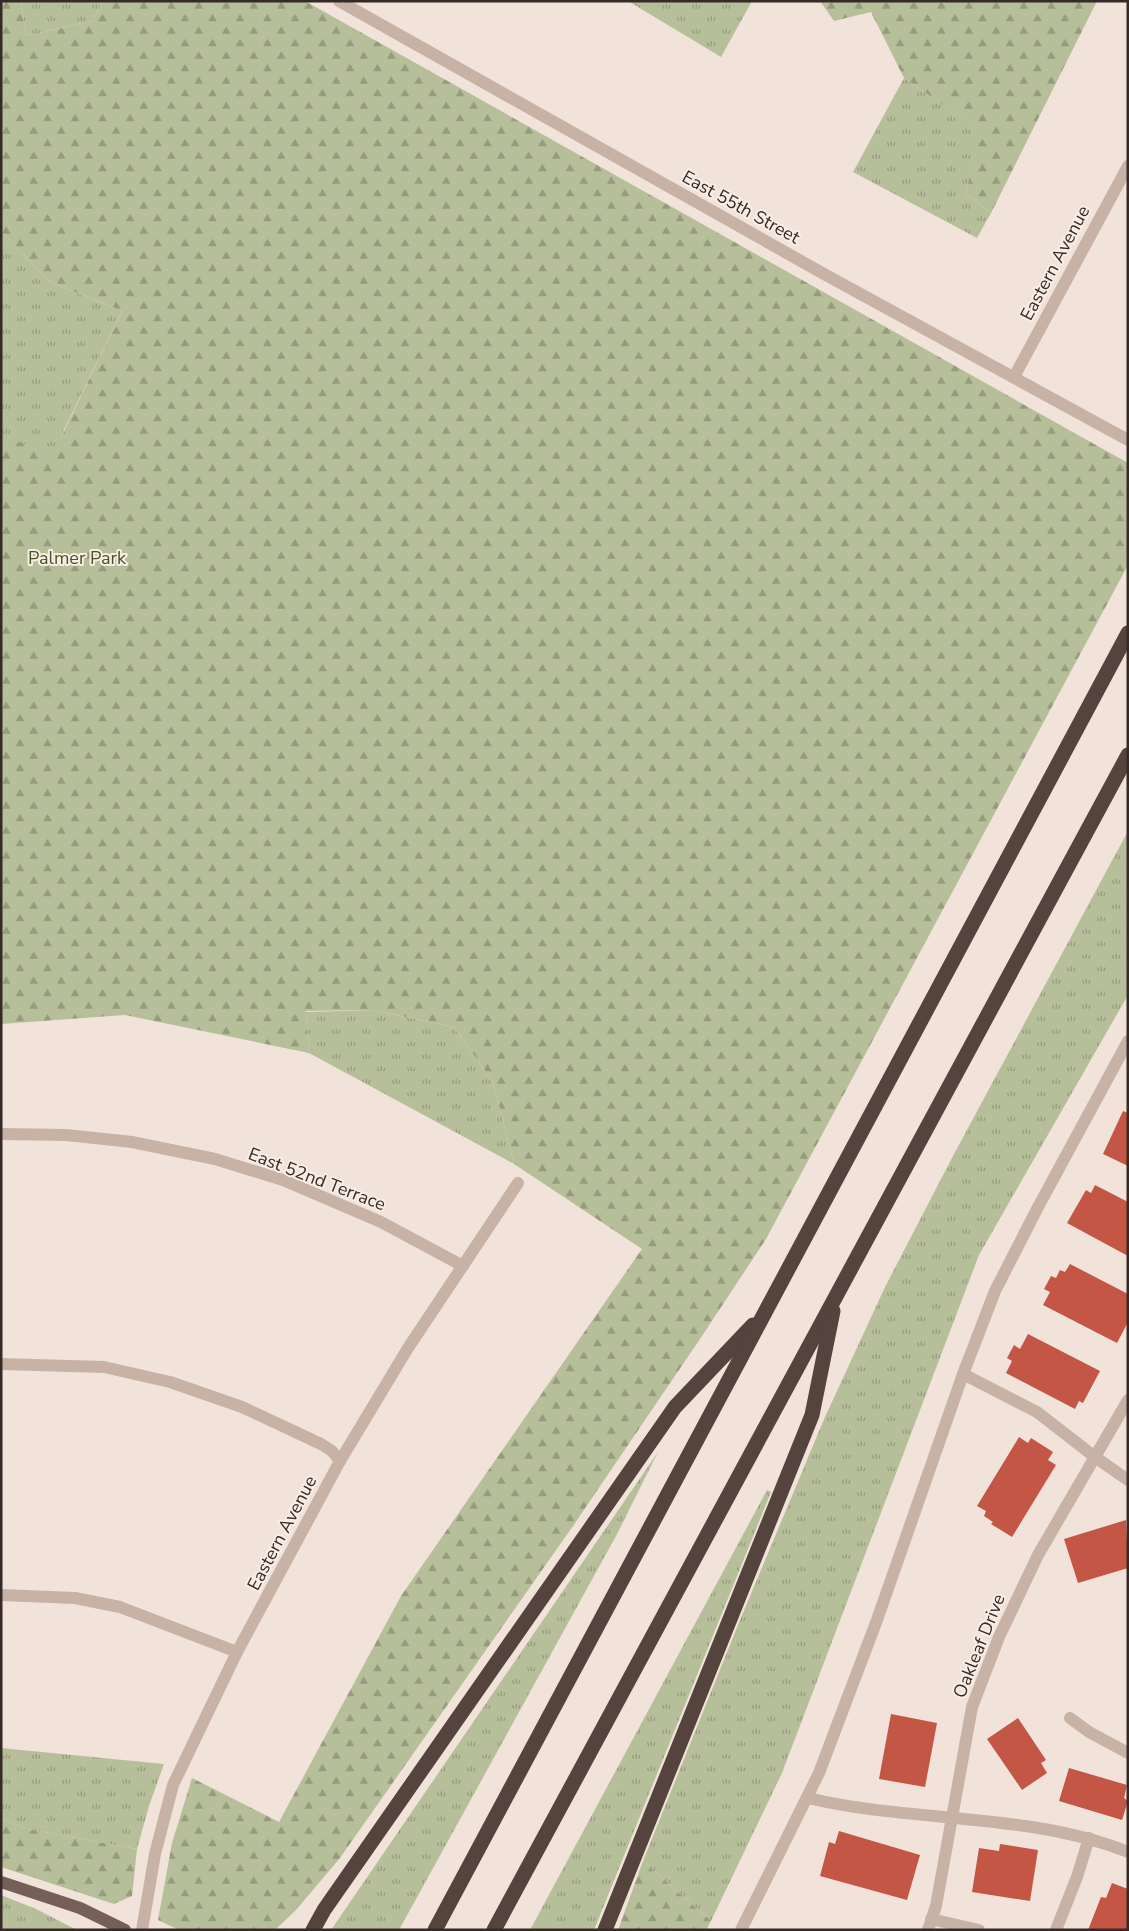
<svg xmlns="http://www.w3.org/2000/svg" width="1129" height="1931" font-family="'Nunito Sans',sans-serif">
<style>
.grass{fill:url(#grass-tufts)}
.forest{fill:url(#forest-firs)}
.building{fill:#c35645}
.lines{fill:none;stroke-linecap:round;stroke-linejoin:round}
.minor{stroke:#c8b2a6;stroke-width:12}
.major{stroke:#765f58;stroke-width:12}
.highway{stroke:#55433e;stroke-width:15}
.labels{text-anchor:middle;dominant-baseline:central;stroke-width:4;stroke-linejoin:round;paint-order:stroke}
.street-label{font-size:18px;fill:#352a27;stroke:#f9eee6}
.park-label{font-size:18px;fill:#48522b;stroke:#f9eee6}
</style>
<defs>
<pattern id="grass-tufts" width="24" height="20" patternUnits="userSpaceOnUse" patternTransform="scale(1.25)"><rect width="24" height="20" fill="#b7bf9a"/><path d="M3 7l-1-3M5 7V3M7 7l1-3M15 17l-1-3M17 17v-4M19 17l1-3" fill="none" stroke="#969b7e"/></pattern>
<pattern id="forest-firs" width="22" height="20" patternUnits="userSpaceOnUse" patternTransform="scale(1.25)"><rect width="22" height="20" fill="#b7bf9a"/><path d="M5 1l3.5 6h-7zM16 11l3.5 6h-7z" fill="#969b7e"/></pattern>
</defs>
<rect width="100%" height="100%" fill="#f1e3da"/>
<g class="grass">
<polygon points="21,1 103,1 92,21 26,36"/>
<polygon points="628,1 752,1 721,57"/>
<polygon points="904,78 980,129 966,194 991,213 977,238 853,172"/>
<polygon points="1,231 50,282 122,311 63,432 1,632"/>
<polygon points="1128,831 1128,995 979,1255 782,1773 711,1921 643,1861 740,1620 825,1417 885,1287 954,1154"/>
<polygon points="372,1010 454,1027 493,1082 514,1164 309,1053 306,1012"/>
<polygon points="658,1452 616,1536 399,1930 331,1930"/>
<polygon points="767,1490 771,1492 594,1930 530,1930"/>
<polygon points="1,1748 164,1764 149,1806 137,1849 28,1829 1,1819"/>
<polygon points="1,1895 36,1909 77,1930 1,1930"/>
</g>
<g class="forest">
<polygon points="1,1 21,1 26,36 92,21 103,1 305,1 1128,463 1128,565 766,1239 700,1339 573,1526 340,1858 296,1910 275,1930 179,1930 158,1920 172,1843 192,1778 279,1822 401,1596 642,1249 514,1164 493,1082 454,1027 372,1010 306,1011 309,1053 125,1015 1,1024 1,436 53,454 122,311 50,282 1,231"/>
<polygon points="820,1 1097,1 991,213 966,194 979,129 904,78 871,12 834,21"/>
<polygon points="1,1819 28,1829 137,1849 132,1896 114,1904 1,1867"/>
<polygon points="643,1861 711,1921 706,1930 618,1930"/>
</g>
<g class="building">
<polygon points="1123,1111 1128,1113 1128,1166 1103,1154"/>
<polygon points="1095,1185 1128,1202 1128,1256 1067,1223 1086,1190 1091,1193"/>
<polygon points="1070,1264 1128,1294 1128,1322 1117,1343 1043,1305 1050,1292 1044,1289 1051,1276 1056,1278 1060,1270 1065,1272"/>
<polygon points="1028,1334 1100,1371 1083,1403 1079,1401 1075,1409 1006,1373 1012,1361 1007,1358 1014,1345 1020,1349"/>
<polygon points="1019,1437 1028,1443 1031,1438 1053,1452 1048,1460 1056,1465 1012,1537 991,1524 993,1522 984,1516 986,1511 977,1506"/>
<polygon points="1126,1520 1128,1568 1078,1583 1064,1539"/>
<polygon points="891,1714 937,1723 925,1787 879,1779"/>
<polygon points="1018,1718 1046,1760 1041,1763 1047,1773 1022,1790 987,1739"/>
<polygon points="1069,1768 1127,1785 1124,1798 1128,1801 1122,1820 1059,1801"/>
<polygon points="839,1831 920,1855 907,1900 820,1876 829,1842 835,1844"/>
<polygon points="1000,1844 1038,1850 1030,1901 972,1892 979,1848 999,1851"/>
<polygon points="1112,1883 1128,1889 1128,1930 1088,1930 1101,1897 1106,1898"/>
</g>
<g class="lines">
<g class="minor">
<polyline points="339,1 824,274 1128,440"/>
<polyline points="1014,377 1128,166"/>
<polyline points="1,1134 66,1135 132,1142 215,1159 283,1180 381,1222 463,1266"/>
<polyline points="1,1364 104,1367 170,1382 242,1407 321,1444 332,1451 340,1461"/>
<polyline points="963,1374 1037,1412 1095,1457 1128,1480"/>
<polyline points="1,1595 75,1598 120,1607 237,1652"/>
<polyline points="1070,1718 1089,1732 1128,1753"/>
<path d="M808,1798C912,1823 1028,1812 1128,1852"/>
<polyline points="931,1919 979,1930"/>
<polyline points="142,1930 155,1854 173,1785 237,1652 340,1461 408,1348 518,1183"/>
<polyline points="741,1930 819,1773 877,1620 963,1374 995,1291 1037,1209 1128,1041"/>
<polyline points="928,1930 936,1906 972,1707 999,1637 1038,1555 1128,1400"/>
<polyline points="1056,1930 1077,1877 1089,1838"/>
</g>
<polyline class="major" points="1,1882 80,1908 125,1930"/>
<g class="highway">
<polyline points="313,1930 324,1910 675,1407 753,1325"/>
<polyline points="435,1930 1128,633"/>
<polyline points="494,1930 1128,755"/>
<polyline points="605,1930 812,1415 833,1311"/>
</g>
</g>
<g class="labels">
<g class="street-label">
<text transform="translate(741 207) rotate(29)">East 55th Street</text>
<text transform="translate(1055 263) rotate(-62)">Eastern Avenue</text>
<text transform="translate(317 1179) rotate(21)">East 52nd Terrace</text>
<text transform="translate(282 1533) rotate(-62)">Eastern Avenue</text>
<text transform="translate(979 1646) rotate(-68)">Oakleaf Drive</text>
</g>
<g class="park-label">
<text x="77" y="558">Palmer Park</text>
</g>
</g>
<rect width="1129" height="1931" fill="none" stroke="#352a27" stroke-width="5"/>
</svg>
